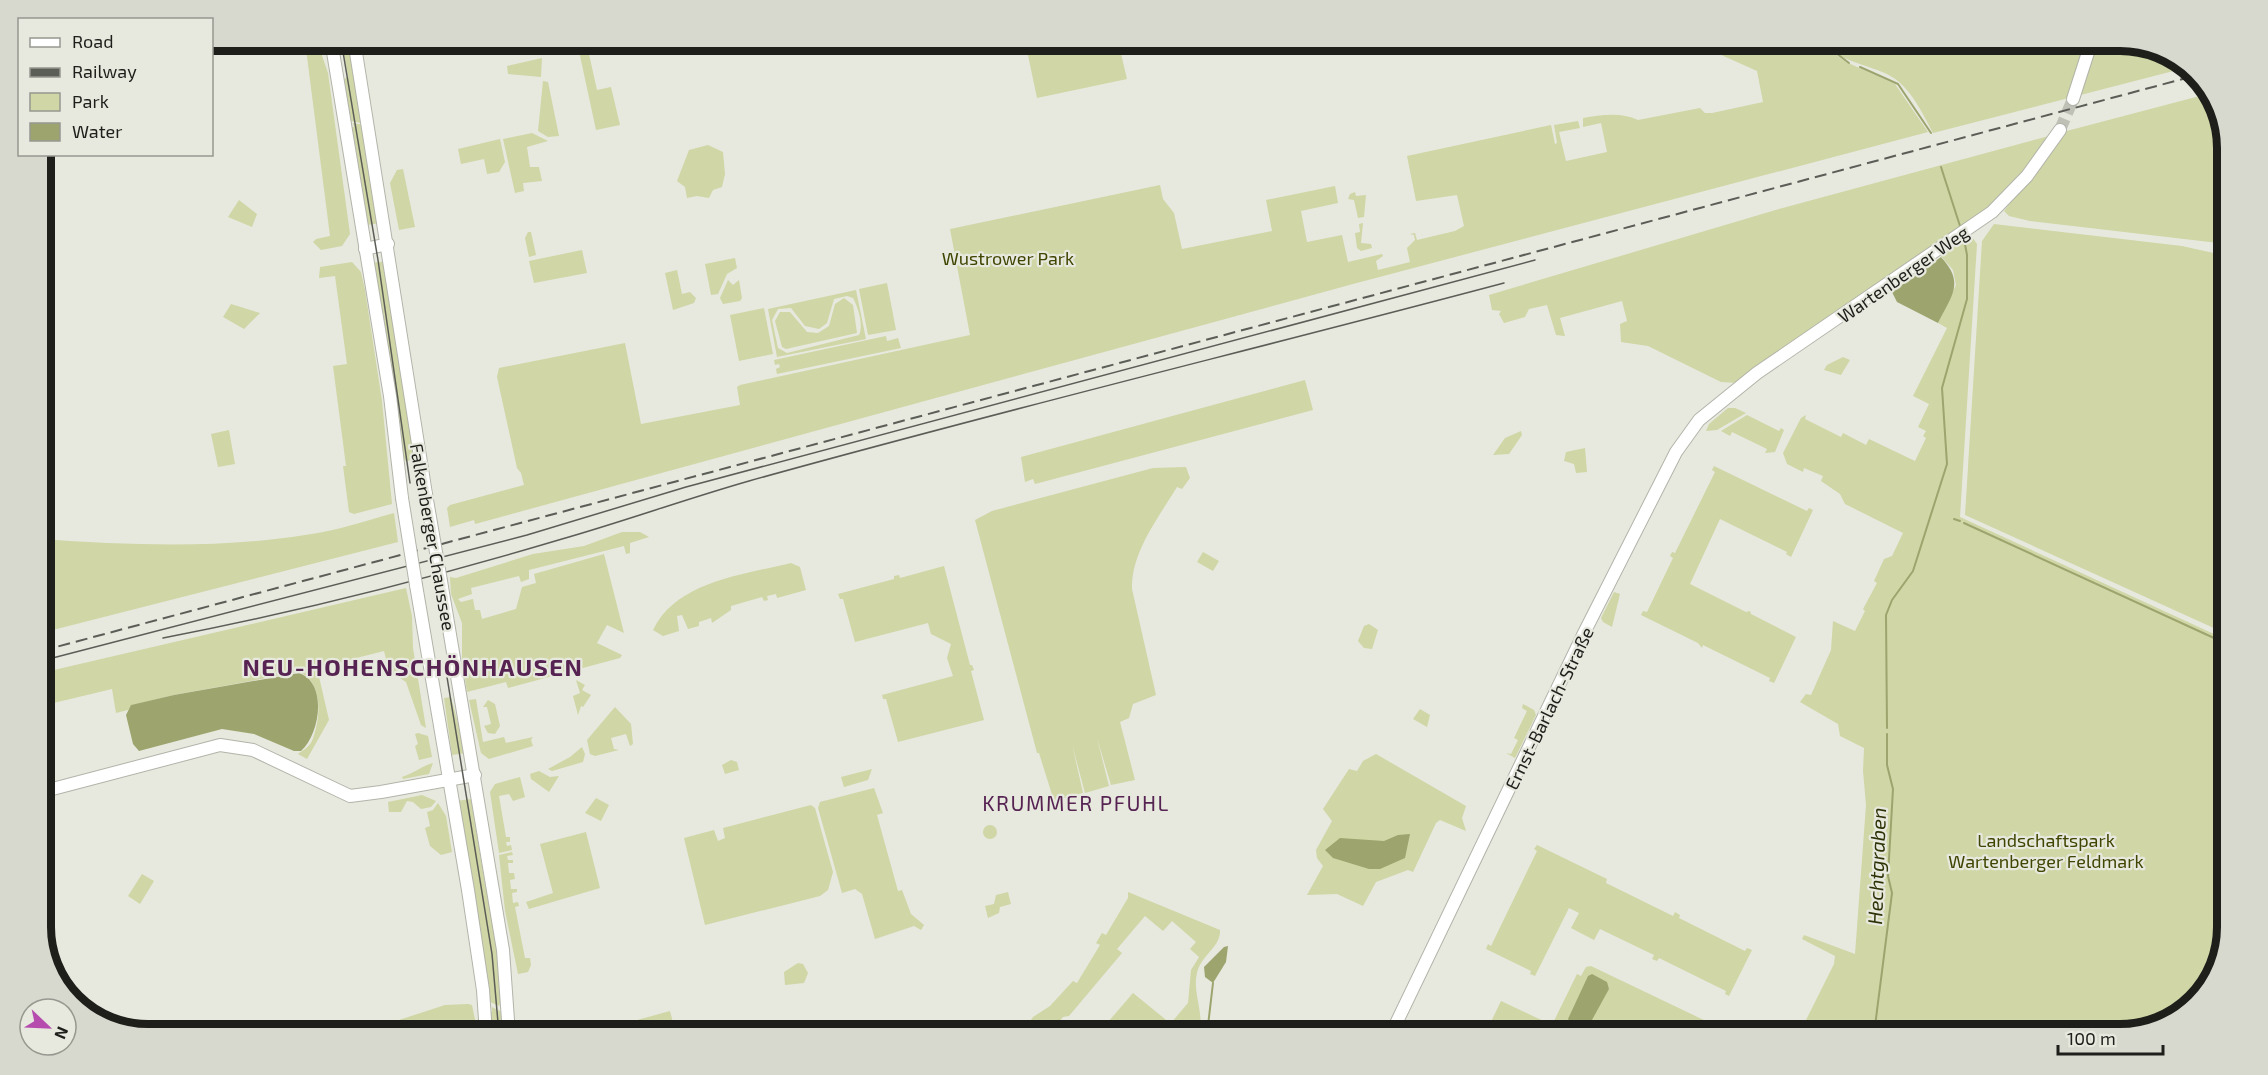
<svg xmlns="http://www.w3.org/2000/svg" width="2268" height="1075" font-family="'Exo 2',sans-serif">
<style>
.green{fill:#d0d6a5;fill-rule:evenodd}
.water{fill:#9da46e}
.lines{fill:none;stroke-linecap:round;stroke-linejoin:round}
.stream{stroke:#9da46e;stroke-width:2}
.major-tunnel{stroke:#bfc1b7;stroke-width:12;stroke-dasharray:12 6;stroke-linecap:butt}
.major-casing{stroke:#b2b4aa;stroke-width:14}
.major{stroke:#fff;stroke-width:12}
.tram{stroke:#5b5d57;stroke-width:1.5}
.rail{stroke:#5b5d57;stroke-width:2;stroke-dasharray:12 6;stroke-linecap:butt}
.major-bridge-casing{stroke:#b2b4aa;stroke-width:14;stroke-linecap:butt}
.major-bridge{stroke:#fff;stroke-width:12}
.labels{text-anchor:middle;dominant-baseline:central;stroke-width:4.5;stroke-linejoin:round;paint-order:stroke}
.park-label{font-size:18px;fill:#414502;stroke:#e7e9de}
.street-label{font-size:18px;fill:#1e1f1b;stroke:#e7e9de}
.water-label{font-size:20px;font-style:italic;fill:#2e3206;stroke:#e7e9de}
.quarter-label{font-size:21px;letter-spacing:1.5px;fill:#562352;stroke:#e7e9de}
.district-label{font-size:24px;font-weight:bold;letter-spacing:1.5px;fill:#562352;stroke:#e7e9de}
.rim{fill:none;stroke:#1e1f1b;stroke-width:8}
</style>
<rect width="100%" height="100%" fill="#e7e9de"/>
<g class="green">
<polygon points="305,41 317,41 328,73 350,234 342,246 321,250 313,242 316,239 330,236"/>
<polygon points="342,41 348,41 361,123 351,121 344,79 348,77"/>
<polygon points="558,41 586,41 597,90 611,87 620,125 596,130 579,51 561,54"/>
<polygon points="1025,41 1118,41 1127,79 1037,98"/>
<path d="M1690,41H1817L1846,62L1895,84L1928,132L1353,284L475,524L474,520L450,527L447,508L450,505L524,485L521,473L517,468L497,377L499,368L625,343L641,424L740,405L737,387L740,385L970,335L950,229L1160,185L1163,199L1174,213L1182,249L1272,231L1266,200L1335,186L1338,203L1301,211L1307,242L1342,235L1348,262L1382,254L1383,256L1376,261L1378,270L1410,262L1407,248L1415,240L1414,235L1410,234L1415,233L1417,240L1455,231L1464,226L1457,195L1416,201L1407,156L1551,125L1555,144L1557,143L1554,125L1578,121L1580,128L1559,132L1566,161L1607,152L1601,123L1583,127V118C1601,115 1621,112 1638,120L1700,108L1705,113H1712L1763,102L1757,71Z"/>
<path d="M1820,41H2120L2161,49L2185,68L1933,133C1924,116 1914,95 1899,82C1881,65 1843,66 1820,41Z"/>
<polygon points="542,58 541,77 508,74 507,66"/>
<polygon points="543,81 548,82 559,136 548,137 538,131"/>
<polygon points="2211,93 2227,142 2227,244 2030,221 2009,216 2004,211 2063,132"/>
<polygon points="353,123 364,125 380,223 368,225 355,144 349,128 354,127"/>
<polygon points="532,133 548,141 527,147 530,167 539,167 542,181 523,183 524,191 515,193 503,139"/>
<polygon points="2049,136 2019,179 1983,214 1737,383 1721,382 1648,346 1621,342 1620,324 1627,321 1622,301 1560,318 1565,336 1556,335 1547,305 1529,309 1525,317 1504,323 1499,314 1501,311 1492,310 1489,295 1779,209"/>
<polygon points="500,139 505,162 499,172 487,174 484,159 461,164 458,149"/>
<polygon points="708,145 723,152 725,174 722,187 713,190 709,198 697,196 687,198 685,187 677,181 689,150"/>
<polygon points="403,169 415,227 399,230 390,183 397,170"/>
<polygon points="1355,192 1356,196 1366,195 1364,217 1358,218 1354,200 1348,199 1350,194"/>
<polygon points="239,200 257,214 252,227 228,217"/>
<polygon points="1363,223 1361,243 1371,244 1372,248 1361,251 1357,248 1355,233 1360,232 1359,224"/>
<polygon points="1994,224 2182,246 2227,256 2227,634 1965,515 1982,241"/>
<polygon points="528,232 531,232 536,255 529,257 525,238"/>
<polygon points="1970,234 1977,244 1960,517 2227,640 2227,927 2219,968 2180,1016 2120,1034 1799,1034 1834,964 1835,956 1802,939 1804,935 1855,954 1866,805 1863,771 1864,748 1840,736 1838,724 1800,702 1806,694 1811,695 1831,650 1833,621 1855,631 1865,611 1863,609 1877,583 1874,581 1884,559 1892,556 1903,533 1845,504 1840,494 1821,481 1823,476 1804,468 1803,472 1787,464 1783,453 1801,418 1806,415 1805,419 1841,437 1843,433 1866,445 1869,439 1915,461 1926,438 1923,436 1926,431 1918,427 1929,404 1913,396 1947,328 1938,323 1956,285 1953,270 1940,255"/>
<polygon points="582,250 587,273 534,283 529,261"/>
<polygon points="735,258 737,268 727,274 718,294 711,295 705,264"/>
<polygon points="387,261 415,453 412,460 405,461 399,442 372,263"/>
<polygon points="352,262 361,272 365,290 382,401 392,504 354,514 349,512 343,466 346,466 333,366 347,364 335,276 319,278 320,267"/>
<polygon points="677,270 682,294 690,292 696,298 694,303 673,310 665,273"/>
<polygon points="728,280 733,285 739,280 742,298 740,301 723,304 720,298"/>
<polygon points="887,283 896,330 868,335 859,289"/>
<path d="M856,290L866,339L777,357L768,309ZM847,296L853,298C858,307 864,326 859,335L787,353L778,348L772,320L778,309L791,308L805,326L819,329L827,323L834,299Z"/>
<polygon points="844,298 853,305 857,333 786,349 782,347 775,321 780,312 790,312 807,332 818,333 829,326 835,304"/>
<polygon points="231,304 260,313 244,329 223,317"/>
<polygon points="764,308 773,354 739,361 730,315"/>
<polygon points="886,336 887,341 898,338 901,348 777,374 776,369 780,367 779,364 775,365 774,360"/>
<polygon points="1843,357 1850,360 1841,375 1824,370 1827,365"/>
<polygon points="1305,380 1313,410 1035,484 1033,479 1025,482 1021,457"/>
<polygon points="1728,408 1735,408 1746,413 1717,430 1706,431 1709,424"/>
<polygon points="1747,415 1779,431 1781,428 1784,430 1775,452 1765,453 1767,449 1732,432 1730,436 1721,431"/>
<polygon points="229,430 235,464 218,467 211,434"/>
<polygon points="1521,431 1522,435 1509,454 1493,455 1505,438"/>
<polygon points="1585,448 1587,472 1576,473 1574,464 1564,461 1566,452"/>
<polygon points="1714,466 1807,511 1809,508 1813,510 1791,557 1786,554 1787,552 1720,519 1690,584 1746,612 1750,611 1751,614 1796,637 1774,683 1769,681 1770,678 1703,645 1702,648 1698,643 1641,615 1643,611 1647,612 1673,558 1670,556 1672,552 1675,553 1715,472 1712,470"/>
<path d="M1186,467L1190,478L1182,489L1177,487C1159,517 1131,552 1132,589L1156,695L1133,704L1129,718L1120,722L1135,780L1111,785L1097,738L1109,786L1085,793L1072,744L1083,793L1054,801L1039,753H1037L975,520L992,511L1153,468Z"/>
<path d="M394,513L398,542L41,633V539C129,545 217,549 305,535C336,531 365,521 394,513Z"/>
<polygon points="622,532 640,532 649,537 630,543 630,553 626,554 624,546 529,570 529,579 521,582 519,576 471,588 472,594 458,599 461,602 473,599 475,610 480,610 482,619 516,609 522,587 536,583 534,574 604,554 624,633 607,625 597,643 622,655 620,658 508,688 506,682 467,692 464,672 483,669 481,661 462,664 462,623 451,594 450,577 456,578 533,554 584,546"/>
<polygon points="1203,552 1219,561 1213,571 1197,562"/>
<path d="M791,563L800,567L806,590L777,598L776,594L767,596L768,600L764,601L762,597L731,606V610L712,623L711,618L699,622V626L688,629L682,615L677,616L679,631L663,636L653,630C677,581 743,575 791,563Z"/>
<polygon points="944,566 970,665 972,665 974,670 971,671 984,720 898,742 886,699 883,699 882,695 953,676 947,658 951,644 931,634 928,623 855,642 843,599 840,599 838,594 894,579 894,576 899,575 900,578"/>
<path d="M406,588L412,616L413,648L426,728L421,725L406,682L389,671L384,651L317,668L329,720L307,759L298,754C302,751 309,747 312,741C320,721 325,683 299,672L174,695L132,705L128,710L116,713L112,689L41,706V673Z"/>
<polygon points="1614,592 1620,594 1612,627 1603,622 1601,618"/>
<polygon points="1369,624 1378,630 1372,649 1364,648 1358,641 1364,626"/>
<polygon points="576,680 585,685 582,690 591,695 583,707 581,706 578,715 573,696 580,693"/>
<polygon points="451,697 466,753 452,755 444,698"/>
<polygon points="476,699 483,742 504,737 506,743 533,737 531,740 533,746 489,759 481,753 469,700"/>
<polygon points="488,700 495,704 500,726 495,734 488,733 484,726 491,724 487,707 483,707"/>
<polygon points="1523,704 1534,710 1536,715 1515,758 1506,753 1511,754 1518,740 1514,738 1527,711 1522,708"/>
<polygon points="615,707 631,724 633,744 630,746 626,734 611,738 614,749 619,750 595,756 590,754 587,740"/>
<polygon points="1420,709 1430,715 1427,727 1413,719"/>
<polygon points="418,733 428,736 432,757 419,760 415,746 418,744 415,734"/>
<polygon points="582,747 585,754 583,762 552,771 548,769 570,757"/>
<polygon points="1376,754 1466,806 1462,818 1466,831 1440,820 1436,823 1413,872 1408,870 1376,882 1363,906 1337,894 1307,895 1323,866 1317,858 1316,850 1332,821 1323,809 1349,769 1357,771 1363,761"/>
<polygon points="731,760 737,762 739,770 725,774 722,765"/>
<path d="M433,763L429,774L403,779L402,777C415,773 421,766 433,763Z"/>
<polygon points="872,769 868,780 844,787 841,777"/>
<polygon points="539,771 550,777 559,776 549,792 531,779 530,774"/>
<polygon points="520,777 525,797 513,801 509,794 499,796 506,837 510,837 510,842 506,842 507,846 511,845 512,850 499,853 490,792 495,784"/>
<polygon points="874,788 883,813 877,815 898,891 902,890 911,914 924,925 921,930 914,926 875,939 862,894 855,889 842,893 818,808 820,802"/>
<polygon points="422,795 436,801 431,807 421,809 413,802 407,801 401,812 389,812 388,802"/>
<polygon points="596,798 609,805 601,821 585,813"/>
<polygon points="471,799 485,884 494,917 502,996 499,1006 488,1001 456,801"/>
<polygon points="438,803 446,816 452,852 441,855 430,846 425,828 430,826 427,812 433,810"/>
<polygon points="811,805 815,808 833,872 828,890 820,896 705,925 684,838 714,830 718,841 725,838 723,828"/>
<circle cx="990" cy="832" r="7"/>
<polygon points="586,832 600,888 529,909 526,902 553,893 540,844"/>
<polygon points="1537,845 1607,879 1606,883 1673,916 1675,912 1680,915 1679,918 1745,951 1747,948 1752,950 1729,996 1725,994 1726,991 1659,958 1657,961 1652,959 1654,955 1600,929 1594,940 1571,928 1579,913 1569,908 1535,976 1530,974 1531,971 1486,949 1488,944 1491,946 1537,851 1534,849"/>
<polygon points="512,852 513,855 507,856 508,860 513,860 513,863 508,863 509,873 514,873 515,879 510,880 511,889 517,889 517,892 512,893 513,903 518,902 519,906 515,907 525,958 530,958 531,965 528,972 518,974 505,911 499,855"/>
<polygon points="142,874 154,881 140,904 128,896"/>
<polygon points="1008,892 1011,904 1000,907 999,913 988,918 985,906 994,904 996,895"/>
<path d="M1128,892L1220,930C1221,947 1201,955 1197,973C1192,992 1205,1015 1199,1034H1185L1171,1023L1188,1003L1191,970L1199,957L1190,949L1196,942L1172,921L1163,931L1145,916L1117,949L1122,953L1069,1016L1063,1017L1049,1034H1021L1033,1017L1050,1006L1073,981L1077,983L1100,945L1096,943L1102,933L1106,935L1128,898Z"/>
<polygon points="798,963 803,964 808,973 804,983 785,985 784,972"/>
<polygon points="1591,966 1733,1034 1496,1034 1487,1030 1501,1001 1552,1025 1577,974 1581,976 1586,967"/>
<polygon points="1133,993 1165,1019 1169,1026 1161,1034 1102,1034 1102,1029"/>
<polygon points="468,1004 472,1005 478,1034 356,1034 445,1005"/>
<polygon points="492,1007 502,1012 506,1034 490,1034 489,1013 492,1012"/>
<polygon points="670,1011 676,1034 591,1034 597,1031"/>
</g>
<g class="water">
<path d="M1941,257C1965,283 1952,295 1938,323L1897,302L1892,292Z"/>
<path d="M299,673C328,683 320,734 301,751H294L254,734L222,729L139,751L133,744L126,715L131,705L174,695Z"/>
<polygon points="1410,834 1405,858 1380,869 1369,869 1333,858 1325,850 1340,838 1384,841 1398,835"/>
<polygon points="1228,946 1226,962 1213,983 1205,977 1204,967 1224,947"/>
<polygon points="1592,974 1607,982 1609,989 1587,1029 1577,1030 1568,1019 1588,976"/>
</g>
<g class="lines">
<g class="stream">
<polyline points="1819,40 1849,63"/>
<polyline points="1860,67 1898,84 1931,133"/>
<polyline points="1941,167 1960,226"/>
<polyline points="1954,519 1960,521"/>
<polyline points="1964,523 2227,644"/>
<polyline points="1887,728 1886,615 1892,600 1913,571 1947,464 1942,388 1967,299 1967,255 1964,239"/>
<polyline points="1207,1034 1213,983"/>
<polyline points="1874,1034 1892,893 1888,876 1893,789 1887,765 1887,734"/>
</g>
<polyline class="major-tunnel" points="2060,130 2073,99"/>
<g class="major-casing">
<g id="major">
<polyline points="331,40 390,396 402,498"/>
<polyline points="354,40 426,494"/>
<polyline points="2073,99 2092,40"/>
<polyline points="365,249 388,244"/>
<polyline points="441,581 503,950 509,1034"/>
<polyline points="416,585 468,890 483,990 486,1034"/>
<polyline points="41,792 220,745 253,750 350,796 381,792 475,775"/>
<polyline points="1391,1034 1584,633 1676,452 1699,420 1757,373 1992,212 2027,176 2060,130"/>
</g>
</g>
<use href="#major" class="major"/>
<g class="tram">
<polyline points="341,40 378,260 410,483"/>
<path d="M163,638C298,612 431,578 562,539C625,521 686,499 749,481C999,411 1252,350 1504,283"/>
<polyline points="41,661 527,535 686,487 1535,260"/>
<polyline points="447,677 492,954 499,1034"/>
</g>
<polyline class="rail" points="41,651 2194,76"/>
<g class="major-bridge-casing">
<g id="major-bridge">
<polyline points="426,494 441,581"/>
<polyline points="402,498 416,585"/>
</g>
</g>
<use href="#major-bridge" class="major-bridge"/>
</g>
<g class="labels">
<g class="park-label">
<text x="1008" y="258">Wustrower Park</text>
<text x="2046" y="840">Landschaftspark<tspan x="2046" dy="21">Wartenberger Feldmark</tspan></text>
</g>
<g class="street-label">
<text transform="translate(1903 274) rotate(-35)">Wartenberger Weg</text>
<text transform="translate(433 537) rotate(80)">Falkenberger Chaussee</text>
<text transform="translate(1549 708) rotate(-64)">Ernst-Barlach-Straße</text>
</g>
<g class="water-label">
<text transform="translate(1876 866) rotate(-88)">Hechtgraben</text>
</g>
<g class="quarter-label">
<text x="1076" y="802">KRUMMER PFUHL</text>
</g>
<g class="district-label">
<text x="413" y="666">NEU-HOHENSCHÖNHAUSEN</text>
</g>
</g>
<path d="M0 0H2268V1075H0ZM148 51H2120A97 97 0 0 1 2217 148V927A97 97 0 0 1 2120 1024H148A97 97 0 0 1 51 927V148A97 97 0 0 1 148 51Z" fill="#d7d9ce" fill-rule="evenodd"/>
<path class="rim" d="M148 51H2120A97 97 0 0 1 2217 148V927A97 97 0 0 1 2120 1024H148A97 97 0 0 1 51 927V148A97 97 0 0 1 148 51Z"/>
<rect x="18" y="18" width="195" height="138" fill="#e7e9de" stroke="#979890" stroke-width="1.5"/>
<rect x="30" y="38" width="30" height="9" fill="#ffffff" stroke="#979890" stroke-width="1.5"/>
<text x="72" y="48" font-size="18" fill="#1e1f1b">Road</text>
<rect x="30" y="68" width="30" height="9" fill="#5b5d57" stroke="#979890" stroke-width="1.5"/>
<text x="72" y="78" font-size="18" fill="#1e1f1b">Railway</text>
<rect x="30" y="93" width="30" height="18" fill="#d0d6a5" stroke="#979890" stroke-width="1.5"/>
<text x="72" y="108" font-size="18" fill="#1e1f1b">Park</text>
<rect x="30" y="123" width="30" height="18" fill="#9da46e" stroke="#979890" stroke-width="1.5"/>
<text x="72" y="138" font-size="18" fill="#1e1f1b">Water</text>
<g transform="translate(48 1027) rotate(113)"><circle r="28" fill="#e7e9de" stroke="#979890" stroke-width="1.5"/>
<path d="M0-4.5L10 22L0 15L-10 22Z" fill="#b54cae"/>
<text y="-9" font-size="16" font-weight="bold" text-anchor="middle" fill="#1e1f1b">N</text>
</g>
<path d="M2058 1045v9h105v-9" fill="none" stroke="#1e1f1b" stroke-width="3"/>
<text x="2067" y="1045" font-size="18" fill="#1e1f1b" stroke="#e7e9de" stroke-width="4.5" paint-order="stroke">100 m</text>
</svg>
